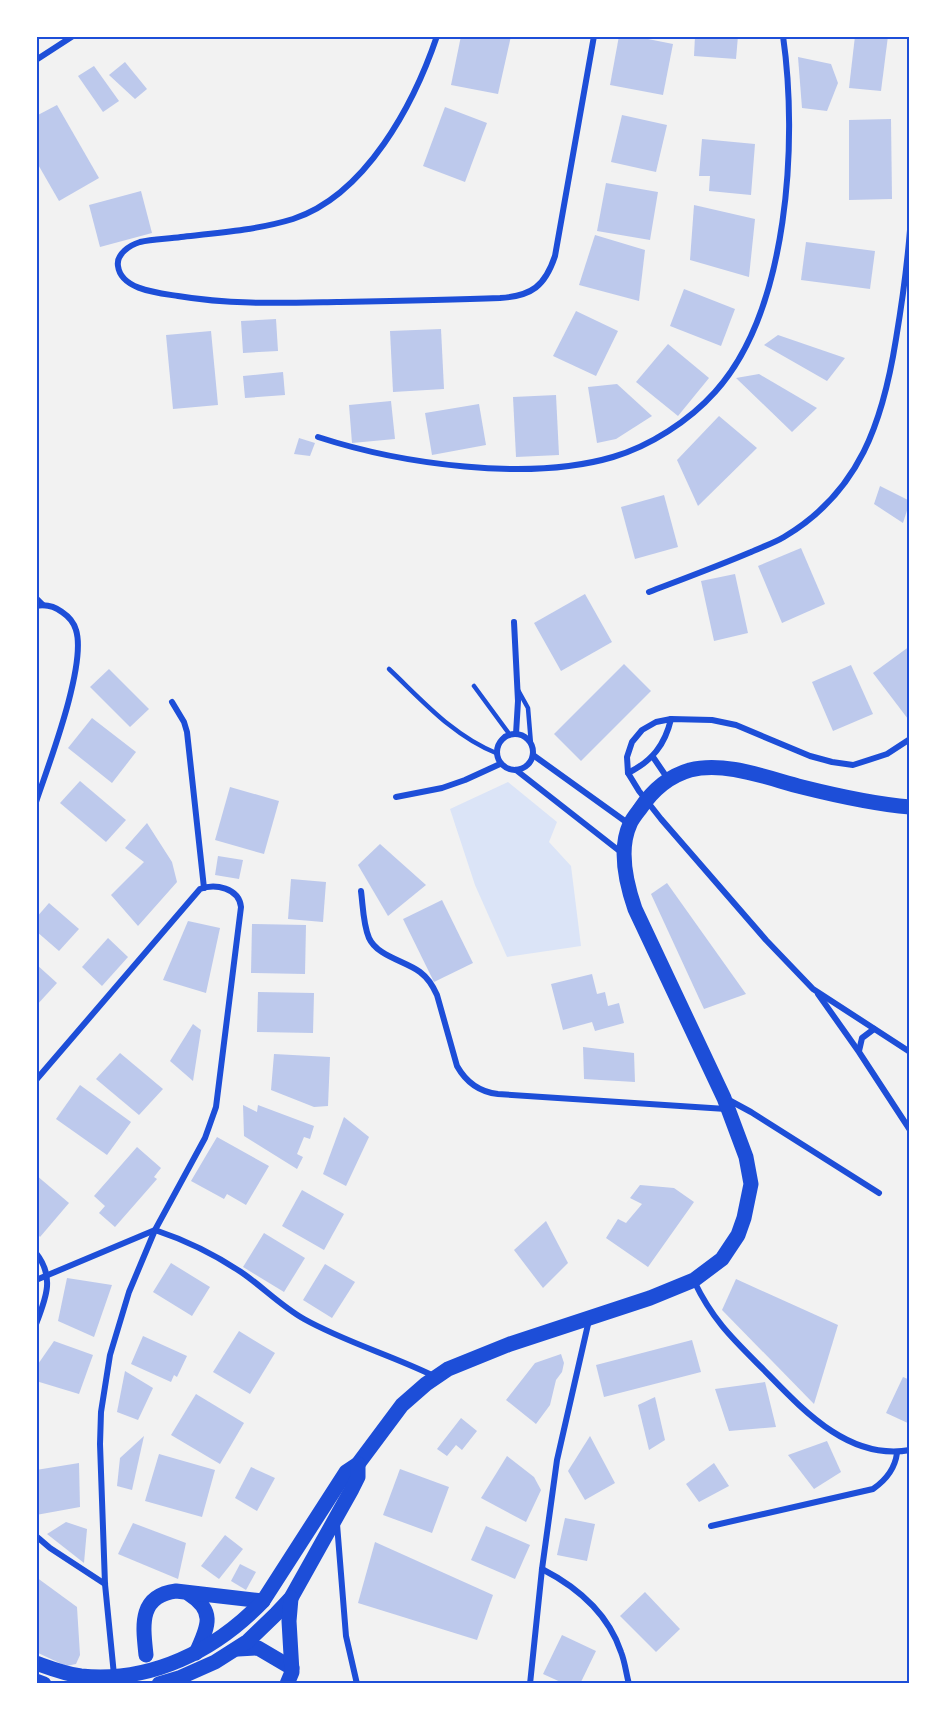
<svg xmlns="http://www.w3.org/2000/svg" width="946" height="1720" font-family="Manrope,sans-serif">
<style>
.green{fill:#dbe4f7}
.building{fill:#bdc9ec}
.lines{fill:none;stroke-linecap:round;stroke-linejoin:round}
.service{stroke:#1d4ed8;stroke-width:4.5}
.minor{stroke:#1d4ed8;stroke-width:6}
.trunk{stroke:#1d4ed8;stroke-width:15}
.neatline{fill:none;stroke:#1d4ed8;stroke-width:2}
</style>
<rect width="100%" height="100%" fill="#f2f2f2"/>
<polygon class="green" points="508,782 557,822 549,842 571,866 581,946 507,957 475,885 450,809"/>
<g class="building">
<polygon points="461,36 511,36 498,94 451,85"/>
<polygon points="619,36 633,36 673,44 663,95 610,85"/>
<polygon points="695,36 738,36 736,59 694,56"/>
<polygon points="855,36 888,36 881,91 849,88"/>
<polygon points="798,57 831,64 838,83 827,111 802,108"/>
<polygon points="125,62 147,89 135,99 109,75"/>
<polygon points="94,66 119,101 103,112 78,76"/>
<polygon points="57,105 99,178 59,201 36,161 36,116"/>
<polygon points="445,107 487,123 465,182 423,166"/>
<polygon points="622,115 667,125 656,172 611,162"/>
<polygon points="891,119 892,199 849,200 849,120"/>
<polygon points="702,139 755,144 751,195 709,191 710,176 699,176"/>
<polygon points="606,183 658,192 650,240 597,231"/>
<polygon points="141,191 152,233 100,247 89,205"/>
<polygon points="694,205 755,219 749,277 690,260"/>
<polygon points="595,235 645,250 639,301 579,285"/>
<polygon points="806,242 875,251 870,289 801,280"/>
<polygon points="684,289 735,309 721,346 670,326"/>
<polygon points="576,311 618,331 596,376 553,356"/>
<polygon points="276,319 278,351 243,353 241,321"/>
<polygon points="441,329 444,389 393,392 390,331"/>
<polygon points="211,331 218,405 173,409 166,335"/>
<polygon points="778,335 845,358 827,381 764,345"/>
<polygon points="668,344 709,378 678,416 636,382"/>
<polygon points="283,372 285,395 245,398 243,376"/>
<polygon points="759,374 817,408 792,432 736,378"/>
<polygon points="617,384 652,416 616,439 597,443 588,387"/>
<polygon points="556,395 559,455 516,457 513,397"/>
<polygon points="391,401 395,439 352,443 349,405"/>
<polygon points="479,404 486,445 432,455 425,413"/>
<polygon points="719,416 757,448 698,506 677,460"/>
<polygon points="299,438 315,443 310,456 294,454"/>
<polygon points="880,486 910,501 903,523 874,504"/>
<polygon points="664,495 678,547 635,559 621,507"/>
<polygon points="801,548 825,604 782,623 758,566"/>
<polygon points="735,574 748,633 714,641 701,581"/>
<polygon points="585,594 612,642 561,671 534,623"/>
<polygon points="910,646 910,717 908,719 873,673"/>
<polygon points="624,664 651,691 581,761 554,734"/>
<polygon points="851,665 873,714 833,731 812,682"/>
<polygon points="109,669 149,709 130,727 90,687"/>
<polygon points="92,718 136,752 112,783 68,748"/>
<polygon points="80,781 126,820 106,842 60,803"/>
<polygon points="230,787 279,801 264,854 215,840"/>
<polygon points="147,823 172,862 177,882 138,926 111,895 144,862 125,848"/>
<polygon points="380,844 426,885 388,916 358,865"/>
<polygon points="218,856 243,860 239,879 215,875"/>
<polygon points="291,879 326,882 323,922 288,919"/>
<polygon points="667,883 746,994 704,1009 651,894"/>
<polygon points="442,900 473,963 434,982 403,919"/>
<polygon points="49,903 79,929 59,951 36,931 36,918"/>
<polygon points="188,921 220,928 206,993 163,980"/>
<polygon points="252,924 306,925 305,974 251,973"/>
<polygon points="108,938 128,957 102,986 82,967"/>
<polygon points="36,964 57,983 36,1006"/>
<polygon points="592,974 597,994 605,992 608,1006 619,1003 624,1023 595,1031 592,1022 563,1030 551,984"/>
<polygon points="258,992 314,993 313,1033 257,1032"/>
<polygon points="193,1024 201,1030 193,1081 170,1061"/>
<polygon points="583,1047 634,1053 635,1082 584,1079"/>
<polygon points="120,1053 163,1089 139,1115 96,1079"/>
<polygon points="274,1054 330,1057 328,1106 314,1107 271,1090"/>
<polygon points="80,1085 131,1122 107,1155 56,1119"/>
<polygon points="243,1105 257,1112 258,1105 314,1126 310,1139 304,1137 297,1154 303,1157 297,1169 244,1136"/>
<polygon points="344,1117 369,1137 346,1186 323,1174"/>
<polygon points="217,1137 269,1166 246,1205 227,1194 224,1199 191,1181"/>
<polygon points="137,1147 161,1168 154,1177 157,1179 115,1227 99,1213 105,1206 94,1196"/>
<polygon points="36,1175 69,1203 40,1237 36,1232"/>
<polygon points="640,1185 674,1188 694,1202 648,1267 606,1238 618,1219 626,1223 642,1204 630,1198"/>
<polygon points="302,1190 344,1214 324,1250 282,1226"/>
<polygon points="546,1221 568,1263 543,1288 514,1250"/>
<polygon points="264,1233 305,1258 284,1292 243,1267"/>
<polygon points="171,1263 210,1287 192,1316 153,1292"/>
<polygon points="325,1264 355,1282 332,1318 303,1300"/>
<polygon points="67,1278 112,1285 94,1337 58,1321"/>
<polygon points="736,1279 838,1325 814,1404 722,1310"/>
<polygon points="239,1331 275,1353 250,1394 213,1372"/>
<polygon points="143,1336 187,1356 177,1377 174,1375 171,1382 131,1364"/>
<polygon points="692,1340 701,1372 604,1397 596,1365"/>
<polygon points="54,1341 93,1355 79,1394 36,1381 36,1367"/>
<polygon points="561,1354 564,1363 562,1372 556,1380 550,1405 536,1424 506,1400 535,1363"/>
<polygon points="125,1371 153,1388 138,1420 117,1412"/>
<polygon points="903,1377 910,1380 910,1424 886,1413"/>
<polygon points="765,1382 776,1427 729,1431 715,1389"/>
<polygon points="196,1394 244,1423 220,1464 171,1435"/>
<polygon points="655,1397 665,1440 649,1450 638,1405"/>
<polygon points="461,1418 477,1431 462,1450 456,1445 447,1456 437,1449"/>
<polygon points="144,1436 132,1490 117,1486 120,1458"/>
<polygon points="590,1436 615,1483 585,1500 568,1471"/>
<polygon points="827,1441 841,1472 814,1489 788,1455"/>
<polygon points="159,1454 215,1470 202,1517 145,1501"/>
<polygon points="507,1456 534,1477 541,1490 526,1522 481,1498"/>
<polygon points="79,1463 80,1507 36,1515 36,1470"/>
<polygon points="714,1463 729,1486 699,1502 686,1484"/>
<polygon points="251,1467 275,1478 257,1511 235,1498"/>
<polygon points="400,1469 449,1487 432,1533 383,1515"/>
<polygon points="565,1518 595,1524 587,1561 557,1555"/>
<polygon points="66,1522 87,1529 84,1563 47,1534"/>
<polygon points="133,1523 186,1543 178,1579 118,1554"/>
<polygon points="486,1526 530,1545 515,1579 471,1560"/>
<polygon points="225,1535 243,1549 219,1579 201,1566"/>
<polygon points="375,1542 493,1595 477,1640 358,1603"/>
<polygon points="240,1564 256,1572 246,1590 231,1581"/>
<polygon points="36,1577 77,1607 80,1655 76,1664 66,1666 36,1652"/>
<polygon points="645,1592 680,1629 656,1652 620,1616"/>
<polygon points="562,1635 596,1651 580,1684 565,1684 543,1674"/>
</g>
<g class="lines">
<g class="service">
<path d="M389,669C422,700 453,736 496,753"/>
<polyline points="474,686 510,735"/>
<polyline points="518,690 528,708 531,744"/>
</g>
<g class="minor">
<path d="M437,36C414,104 366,195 293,219C257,230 218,233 181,237C168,239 153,239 140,242C130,245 116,254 118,266C121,290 159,293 178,296C231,305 283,303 337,302C391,301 446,300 500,298C532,296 545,286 555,256L594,36"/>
<polyline points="36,60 73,36"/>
<path d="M318,437C401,464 528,482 613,457C650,446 689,421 715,392C789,310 798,140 783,36"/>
<path d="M649,592C683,579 718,566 751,552C762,547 774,543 784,537C860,492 883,421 896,339C902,303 907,267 910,230"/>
<polyline points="36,598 43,605"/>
<path d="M36,606C46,604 54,606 62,612C68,616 74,623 76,630C87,665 48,766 36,802"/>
<polyline points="514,622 518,701 516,734"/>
<polyline points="172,702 184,722 187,732 204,888"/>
<circle cx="515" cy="752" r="18"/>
<polyline points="910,739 887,754 853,765 832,762 810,756 736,725 712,720 671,719 656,722 642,730 632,742 627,757 628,773 639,791 661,819 766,940 813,989 910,1052"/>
<polyline points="533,755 629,824"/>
<polyline points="653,757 668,779"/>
<polyline points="516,770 622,853"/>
<path d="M628,773C652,761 665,745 671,719"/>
<polyline points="396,797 442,788 465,780 500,764"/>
<path d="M361,891C363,906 363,924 369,938C377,956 405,961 420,972C428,978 433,986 437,995L457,1066C466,1082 479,1092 498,1094L726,1109"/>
<polyline points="818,994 859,1052 910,1130"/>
<polyline points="859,1051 862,1038 874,1029"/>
<path d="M36,1080L200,889C215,883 239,888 241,907L216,1107L205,1138L155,1230L129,1292L110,1355L101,1412L100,1444L105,1584L114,1675"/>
<polyline points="727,1099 751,1112 879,1193"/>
<path d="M36,1253C55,1277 46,1298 36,1324"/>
<path d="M36,1280L155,1230C185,1240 214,1254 241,1272C263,1287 281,1306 304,1319C345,1342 391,1355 434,1376"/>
<path d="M694,1281C713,1321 734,1340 764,1370C803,1410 849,1461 910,1450"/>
<polyline points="337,1524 346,1636 357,1684"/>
<path d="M711,1526L873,1489C886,1480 895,1469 897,1453"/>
<polyline points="36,1536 50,1548 105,1584"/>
<path d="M542,1569C577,1587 608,1613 621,1652C625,1662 626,1673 629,1684"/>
<polyline points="530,1684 542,1569 557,1460 589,1320"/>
</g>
<g class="trunk">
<path d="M189,1594C217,1612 207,1628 196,1653"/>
<polyline points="238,1649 258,1648 292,1668"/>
<path d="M146,1655C143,1626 138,1596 176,1591L263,1601"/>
<path d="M36,1663C50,1668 65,1674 81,1676C151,1683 215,1651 263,1601L346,1472L358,1464L402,1405L426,1384L448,1369L510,1344L650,1298L694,1280L722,1259L738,1235L744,1218L751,1184L746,1157L724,1098L635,909C626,883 618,850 630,824C632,819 637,813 640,809C652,791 669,776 690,770C725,761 767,778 802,787C838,796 873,804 910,807"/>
<polyline points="36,1681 44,1684"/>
<polyline points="159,1684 179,1678 215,1662 248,1641 276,1614 291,1598 352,1489 358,1477 358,1464"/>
<polyline points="287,1684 292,1672 289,1621 291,1598"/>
</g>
</g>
<rect width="946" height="1720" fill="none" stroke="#ffffff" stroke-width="75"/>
<rect x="38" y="38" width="870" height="1644" class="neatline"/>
</svg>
